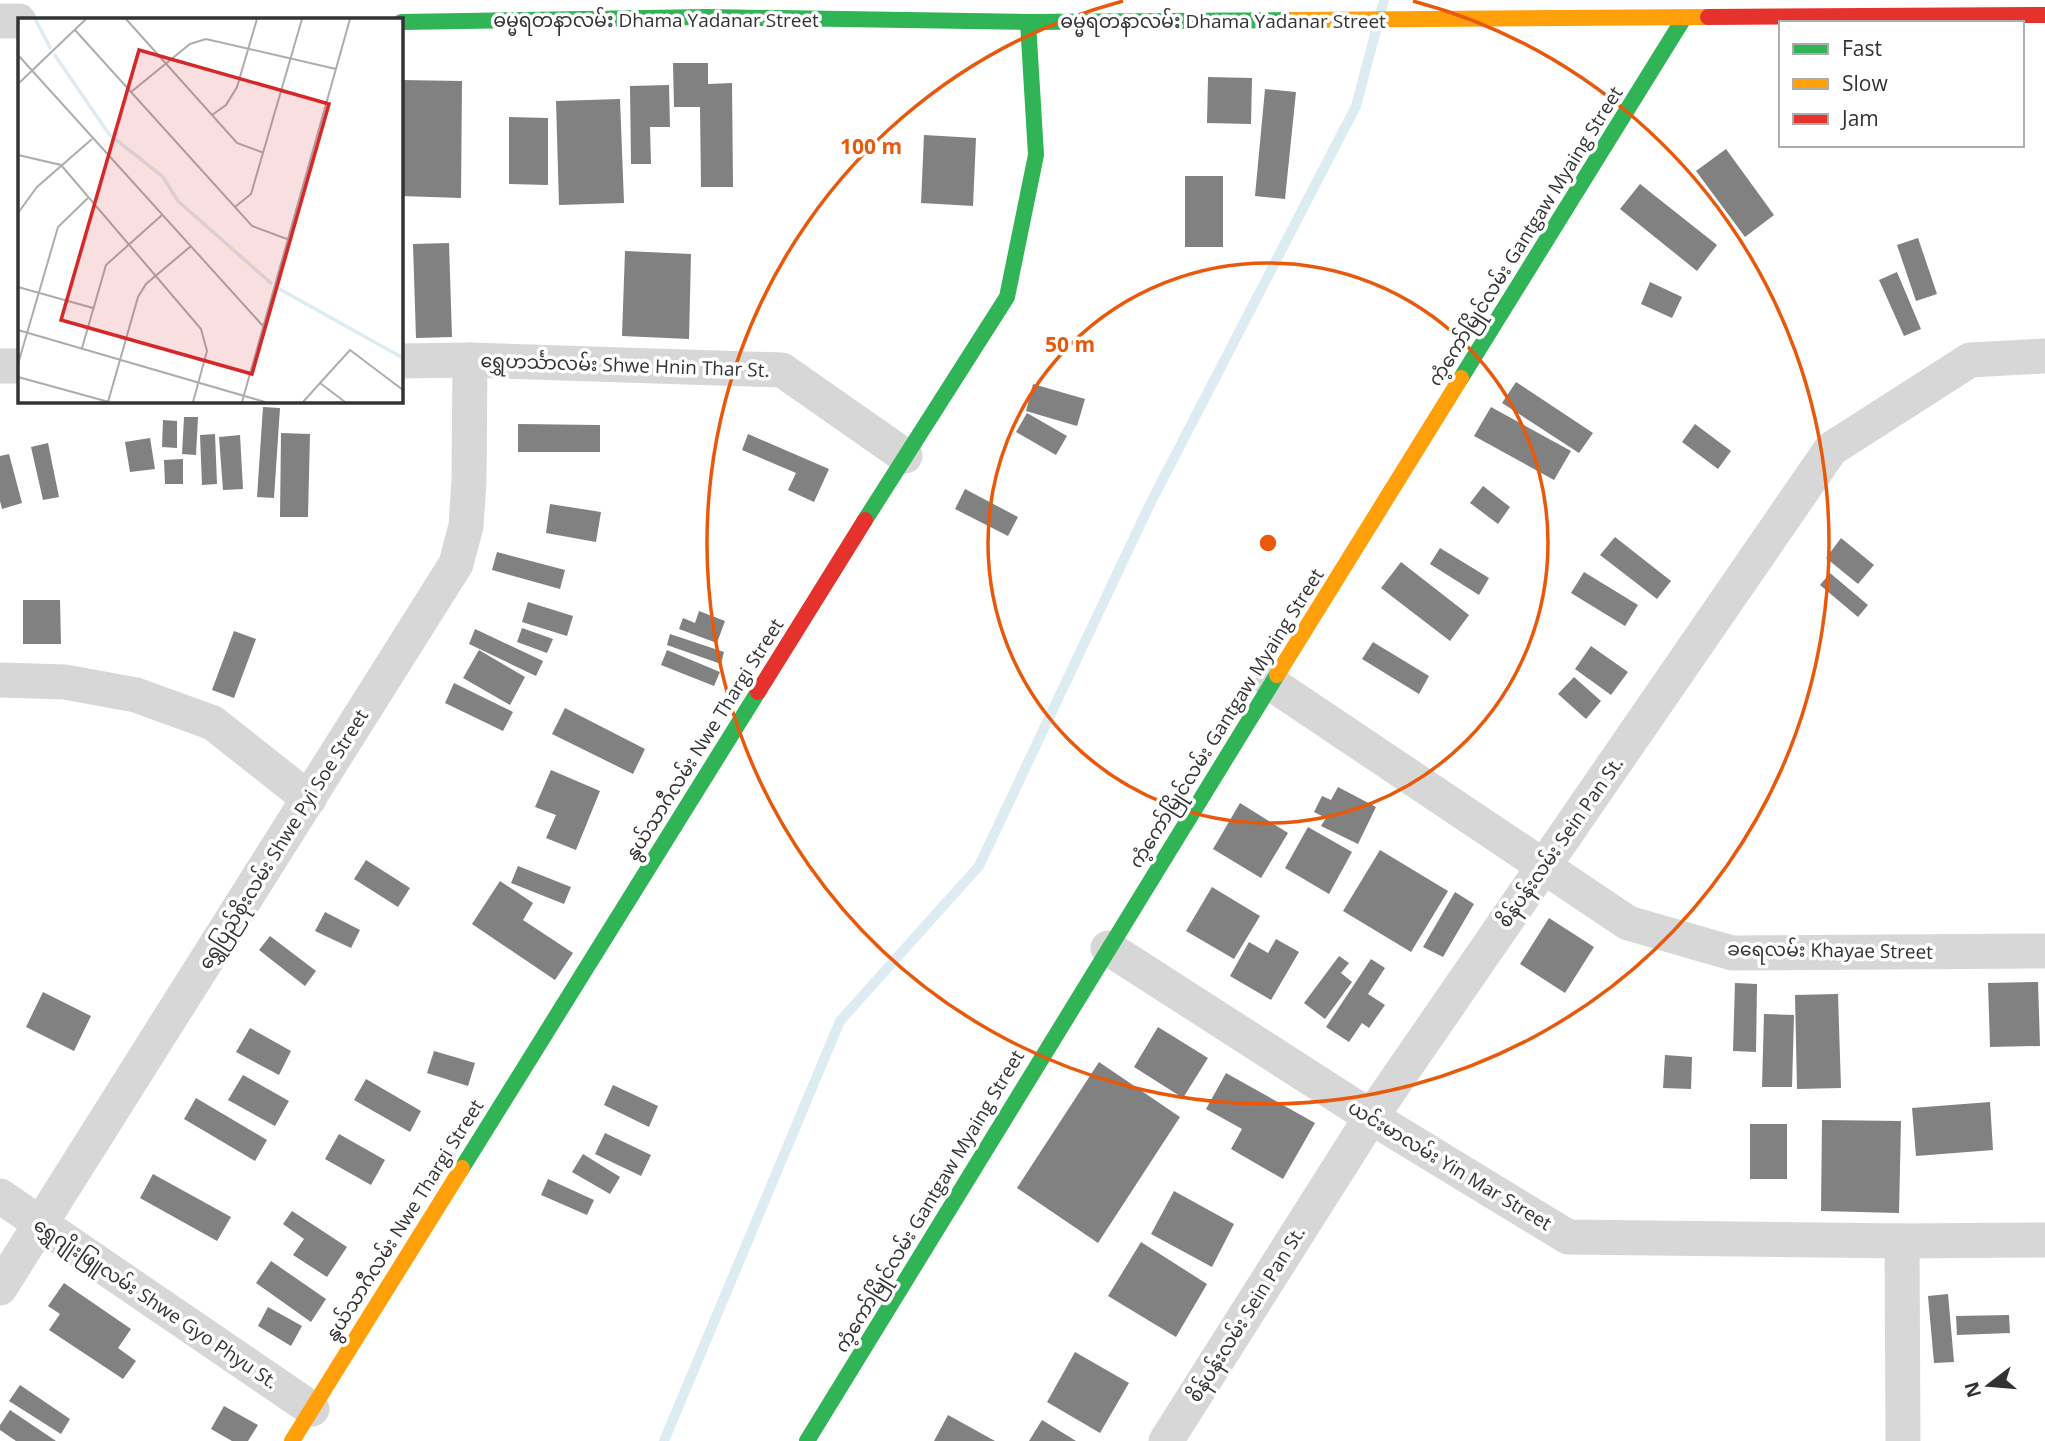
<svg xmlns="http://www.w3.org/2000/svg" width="2045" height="1441" font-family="'Open Sans','Noto Sans Myanmar',sans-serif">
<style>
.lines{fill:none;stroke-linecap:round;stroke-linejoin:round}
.stream{stroke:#ddebf3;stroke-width:10}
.building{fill:#818181}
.street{stroke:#d7d7d7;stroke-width:35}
.fast{stroke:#30b455;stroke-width:16}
.slow{stroke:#ff9f0a;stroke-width:16}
.jam{stroke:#e5322d;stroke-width:16}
.ring{fill:none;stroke:#e8590c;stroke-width:3.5}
.labels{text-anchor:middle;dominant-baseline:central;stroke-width:7;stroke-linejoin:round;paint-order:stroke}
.street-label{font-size:19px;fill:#333;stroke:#fff}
.inset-river{fill:none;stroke:#ddebf3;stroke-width:3.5}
.inset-road{fill:none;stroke:#adadad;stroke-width:2}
.view{fill:#d62828;fill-opacity:0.15;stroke:#d62828;stroke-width:3.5}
.inset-edge{fill:none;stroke:#333;stroke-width:3.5}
.centre{fill:#e8590c;stroke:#fff;stroke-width:3.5}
.ring-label{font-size:21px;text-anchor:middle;font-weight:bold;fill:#e8590c;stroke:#fff;stroke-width:7;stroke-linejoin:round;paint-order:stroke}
</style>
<rect width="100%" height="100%" fill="#fff"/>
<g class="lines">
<polyline class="stream" points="664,1441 840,1021 979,866 1150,504 1356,106 1384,0"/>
</g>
<g class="building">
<polygon points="673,63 708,63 708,84 732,83 733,187 701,187 700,107 674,107"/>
<polygon points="1208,77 1252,78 1251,124 1207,123"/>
<polygon points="401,80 462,81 461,198 401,196"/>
<polygon points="669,85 670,127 650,127 651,164 631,164 630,86"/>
<polygon points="1265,89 1296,92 1285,199 1255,196"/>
<polygon points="620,99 624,203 559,205 556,101"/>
<polygon points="509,117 548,118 548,185 509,184"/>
<polygon points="924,135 976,138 973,206 921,203"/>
<polygon points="1726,149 1774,215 1745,237 1696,171"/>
<rect x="1185" y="176" width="38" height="71"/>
<polygon points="1640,184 1717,245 1697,271 1620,209"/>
<polygon points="1918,238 1937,294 1916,301 1897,245"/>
<polygon points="449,243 452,337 416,338 413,244"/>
<polygon points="625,251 691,254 689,339 622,336"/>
<polygon points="1897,272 1921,329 1904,336 1879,280"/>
<polygon points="1650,282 1682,297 1672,318 1641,304"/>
<polygon points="1516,382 1593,433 1579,453 1502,403"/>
<polygon points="1033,384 1085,399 1077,426 1026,411"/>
<polygon points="263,407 280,408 274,498 257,497"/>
<polygon points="1491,407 1571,451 1554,480 1474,436"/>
<polygon points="1027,413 1067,436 1056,455 1016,432"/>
<polygon points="184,417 198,417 196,455 182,454"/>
<polygon points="163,420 177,421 177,448 162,447"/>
<polygon points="518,424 600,425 600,452 518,452"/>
<polygon points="1695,424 1731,451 1718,469 1682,442"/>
<polygon points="281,433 310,434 308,517 280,517"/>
<polygon points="215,434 217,484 202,485 200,435"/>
<polygon points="748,434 829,469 814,502 788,490 796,473 742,450"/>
<polygon points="240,435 243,489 223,490 219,437"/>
<polygon points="150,438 155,469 130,472 125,442"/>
<polygon points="48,443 59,497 43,500 31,447"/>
<polygon points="9,454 22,503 2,509 0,501 0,456"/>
<polygon points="183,459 183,484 165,484 164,460"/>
<polygon points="1483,486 1510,507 1498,524 1470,503"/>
<polygon points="965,489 1018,517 1008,536 955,509"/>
<polygon points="550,504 601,512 596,542 546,533"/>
<polygon points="1615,537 1671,581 1657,599 1600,555"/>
<polygon points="1841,538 1874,565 1858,584 1826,558"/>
<polygon points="1440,548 1489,578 1479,595 1430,564"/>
<polygon points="497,552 565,570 560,589 492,570"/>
<polygon points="1401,562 1469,615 1450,641 1381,588"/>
<polygon points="1584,572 1638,605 1625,626 1571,593"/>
<polygon points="1830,573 1868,605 1858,617 1820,585"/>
<polygon points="23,600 60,600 61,644 23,644"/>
<polygon points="528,602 573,616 567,636 522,622"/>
<polygon points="699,611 725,621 717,643 679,629 683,618 695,623"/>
<polygon points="522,628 553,639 547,653 517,642"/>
<polygon points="475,629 543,661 536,676 469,644"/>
<polygon points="234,631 256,639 234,698 212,690"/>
<polygon points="670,634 724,652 721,664 667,645"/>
<polygon points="1373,642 1429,676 1419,694 1362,659"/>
<polygon points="1591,646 1628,672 1611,695 1575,669"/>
<polygon points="479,650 525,677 510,705 463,678"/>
<polygon points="667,650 720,672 714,686 661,665"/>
<polygon points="1574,677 1601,701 1586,719 1558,694"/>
<polygon points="454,683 513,712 503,731 445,703"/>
<polygon points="565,708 645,749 633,774 552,734"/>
<polygon points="551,770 600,791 576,850 546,838 556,815 535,807"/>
<polygon points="1338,787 1376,807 1358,844 1321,826 1326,818 1314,812 1322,796 1331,800"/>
<polygon points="1240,803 1288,833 1261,878 1213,849"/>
<polygon points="1308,827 1352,852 1329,894 1285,868"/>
<polygon points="1380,850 1448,891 1411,952 1343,911"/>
<polygon points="366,860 410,888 398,907 354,879"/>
<polygon points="518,866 571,887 564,904 511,883"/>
<polygon points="500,881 533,903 523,920 573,953 555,980 472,924"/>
<polygon points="1212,887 1260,916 1234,959 1186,931"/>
<polygon points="1455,892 1474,904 1443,957 1423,947"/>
<polygon points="325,912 360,930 351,948 315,931"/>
<polygon points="1549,918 1594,947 1565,993 1520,964"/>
<polygon points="270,936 316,971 305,986 259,950"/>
<polygon points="1276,939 1299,952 1271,1000 1230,976 1249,942 1268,953"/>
<polygon points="1339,956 1349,963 1341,973 1352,982 1325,1019 1304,1003"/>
<polygon points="1371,959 1385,968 1368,994 1385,1005 1369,1028 1362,1023 1349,1042 1326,1027"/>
<polygon points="2038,982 2040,1046 1990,1047 1988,983"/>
<polygon points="1735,983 1757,984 1756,1052 1733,1051"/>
<polygon points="43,992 91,1016 74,1051 26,1027"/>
<polygon points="1838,994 1841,1088 1797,1089 1795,995"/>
<polygon points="1764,1014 1794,1015 1792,1087 1762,1087"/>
<polygon points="1158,1027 1208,1058 1183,1098 1134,1067"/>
<polygon points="250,1028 291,1051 279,1075 236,1052"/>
<polygon points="434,1051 475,1063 468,1086 427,1073"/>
<polygon points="1665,1055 1692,1057 1691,1089 1663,1088"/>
<polygon points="1099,1062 1180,1117 1098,1243 1017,1188"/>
<polygon points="1226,1073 1315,1123 1283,1179 1231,1149 1242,1129 1206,1109"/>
<polygon points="243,1075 289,1101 275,1126 228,1100"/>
<polygon points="366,1079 421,1111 410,1132 354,1100"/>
<polygon points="613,1085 658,1106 649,1127 604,1105"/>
<polygon points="196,1098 267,1140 255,1161 184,1119"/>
<polygon points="1990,1102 1993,1150 1916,1156 1912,1108"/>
<polygon points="1822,1120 1901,1121 1899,1213 1821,1211"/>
<rect x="1750" y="1124" width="37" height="55"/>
<polygon points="605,1133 651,1155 641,1176 595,1154"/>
<polygon points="339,1134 385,1160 371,1185 325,1159"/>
<polygon points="583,1154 620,1177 610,1194 572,1172"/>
<polygon points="153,1174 231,1217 217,1241 140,1198"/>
<polygon points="548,1179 594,1200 587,1215 541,1195"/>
<polygon points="1174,1191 1234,1224 1212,1267 1151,1234"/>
<polygon points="292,1211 347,1247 327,1277 293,1255 304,1239 283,1224"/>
<polygon points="1141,1242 1207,1284 1176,1337 1108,1296"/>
<polygon points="271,1261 326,1299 311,1322 256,1283"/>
<polygon points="64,1283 131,1329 118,1348 136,1361 123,1379 49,1330 60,1314 48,1306"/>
<polygon points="1948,1294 1954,1362 1934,1363 1928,1296"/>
<polygon points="268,1307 302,1326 291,1346 258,1326"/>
<polygon points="2009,1315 2010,1333 1957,1335 1956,1316"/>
<polygon points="1075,1352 1129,1383 1100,1433 1047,1402"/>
<polygon points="20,1385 70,1419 61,1434 9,1401"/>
<polygon points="224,1406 258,1425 248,1441 232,1441 211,1429"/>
<polygon points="10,1410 56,1441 16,1441 0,1430 0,1425"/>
<polygon points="948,1415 995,1441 934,1441"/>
<polygon points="1042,1420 1076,1441 1029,1441"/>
</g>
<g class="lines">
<g class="street">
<polyline points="0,21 19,21"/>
<polyline points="401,361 470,360 782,370 905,456"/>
<polyline points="0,366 19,366"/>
<polyline points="0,680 65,682 136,695 213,723 309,799"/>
<polyline points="1272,684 1628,923 1732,953 2045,951"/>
<polyline points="1108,948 1371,1117 1568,1237 1902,1241 2045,1240"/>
<polyline points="0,1196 312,1409"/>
<polyline points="1902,1241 1903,1441"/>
<polyline points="0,1288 456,564 466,526 469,481 470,360"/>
<polyline points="1166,1441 1371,1117 1831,449 1970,360 2045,356"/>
</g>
<g class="fast">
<polyline points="401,22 706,17 1028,22 1292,20"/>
<polyline points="1461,378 1684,18"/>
<polyline points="865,520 1007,297 1036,155 1028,22"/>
<polyline points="462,1168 758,692"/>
<polyline points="807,1441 1277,675"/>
</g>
<g class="slow">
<polyline points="1292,20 1708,17"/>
<polyline points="1277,675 1461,378"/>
<polyline points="292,1441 462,1168"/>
</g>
<g class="jam">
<polyline points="1708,17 2045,15"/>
<polyline points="758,692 865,520"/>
</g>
</g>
<g class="ring">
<circle cx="1268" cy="543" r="280"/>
<path d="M1413 1A561 561 0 1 1 1123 1"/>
</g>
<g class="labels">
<g class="street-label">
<text x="656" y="20">ဓမ္မရတနာလမ်း Dhama Yadanar Street</text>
<text x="1223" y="21">ဓမ္မရတနာလမ်း Dhama Yadanar Street</text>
<text transform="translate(1525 236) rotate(-58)">ကံ့ကော်မြိုင်လမ်း Gantgaw Myaing Street</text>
<text transform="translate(625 365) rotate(2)">ရွှေဟင်္သာလမ်း Shwe Hnin Thar St.</text>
<text transform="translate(1226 718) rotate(-58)">ကံ့ကော်မြိုင်လမ်း Gantgaw Myaing Street</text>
<text transform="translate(704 739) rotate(-58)">နွယ်သာဂီလမ်း Nwe Thargi Street</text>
<text transform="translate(283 839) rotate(-58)">ရွှေပြည်စိုးလမ်း Shwe Pyi Soe Street</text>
<text transform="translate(1560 842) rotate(-55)">စိန်ပန်းလမ်း Sein Pan St.</text>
<text transform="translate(1830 950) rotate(1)">ခရေလမ်း Khayae Street</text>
<text transform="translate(1450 1165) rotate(31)">ယင်းမာလမ်း Yin Mar Street</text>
<text transform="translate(929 1201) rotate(-59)">ကံ့ကော်မြိုင်လမ်း Gantgaw Myaing Street</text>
<text transform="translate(404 1220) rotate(-58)">နွယ်သာဂီလမ်း Nwe Thargi Street</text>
<text transform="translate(156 1303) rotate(34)">ရွှေဂျိုးဖြူလမ်း Shwe Gyo Phyu St.</text>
<text transform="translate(1246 1314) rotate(-58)">စိန်ပန်းလမ်း Sein Pan St.</text>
</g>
</g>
<g transform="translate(18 18)">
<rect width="385" height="385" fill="#fff"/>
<path class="inset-river" d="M17,1L33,31M36,36L91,116L145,159L160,183L254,266M258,269L385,340"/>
<path class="inset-road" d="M108,1L219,125L246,135M57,12L234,208L269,221M0,37L245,308M0,66L68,1M113,74L172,26L188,21L318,51M194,97L208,87L219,69L239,1M0,137L43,147L183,311L189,333L175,384M217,189L233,176L284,1M0,195L19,169L74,121M0,269L75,290M0,312L247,384M64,330L88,247L144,197M0,346L40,209L71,179M0,359L91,384M302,365L332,332L385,372M90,384L120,279L128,266L173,228M224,384L332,1M285,384L302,365L327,384"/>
<path class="view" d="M121,32L311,86L234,356L43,302Z"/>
<rect width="385" height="385" class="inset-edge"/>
</g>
<circle cx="1268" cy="543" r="10" class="centre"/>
<g class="ring-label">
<text x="871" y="154">100 m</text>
<text x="1070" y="352">50 m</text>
</g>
<rect x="1779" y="21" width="245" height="126" fill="#ffffff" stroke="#adadad" stroke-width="2"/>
<rect x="1793" y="44" width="35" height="10" fill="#30b455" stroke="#adadad" stroke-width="2"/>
<text x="1842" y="56" font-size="21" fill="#333333">Fast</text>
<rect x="1793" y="79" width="35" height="10" fill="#ff9f0a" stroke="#adadad" stroke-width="2"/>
<text x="1842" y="91" font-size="21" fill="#333333">Slow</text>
<rect x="1793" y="114" width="35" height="10" fill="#e5322d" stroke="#adadad" stroke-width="2"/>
<text x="1842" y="126" font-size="21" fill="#333333">Jam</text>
<g transform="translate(1989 1385) rotate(254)" stroke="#ffffff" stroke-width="5" paint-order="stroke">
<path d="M0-5L12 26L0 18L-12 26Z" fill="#333333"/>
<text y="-10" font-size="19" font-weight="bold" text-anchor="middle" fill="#333333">N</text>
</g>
</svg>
